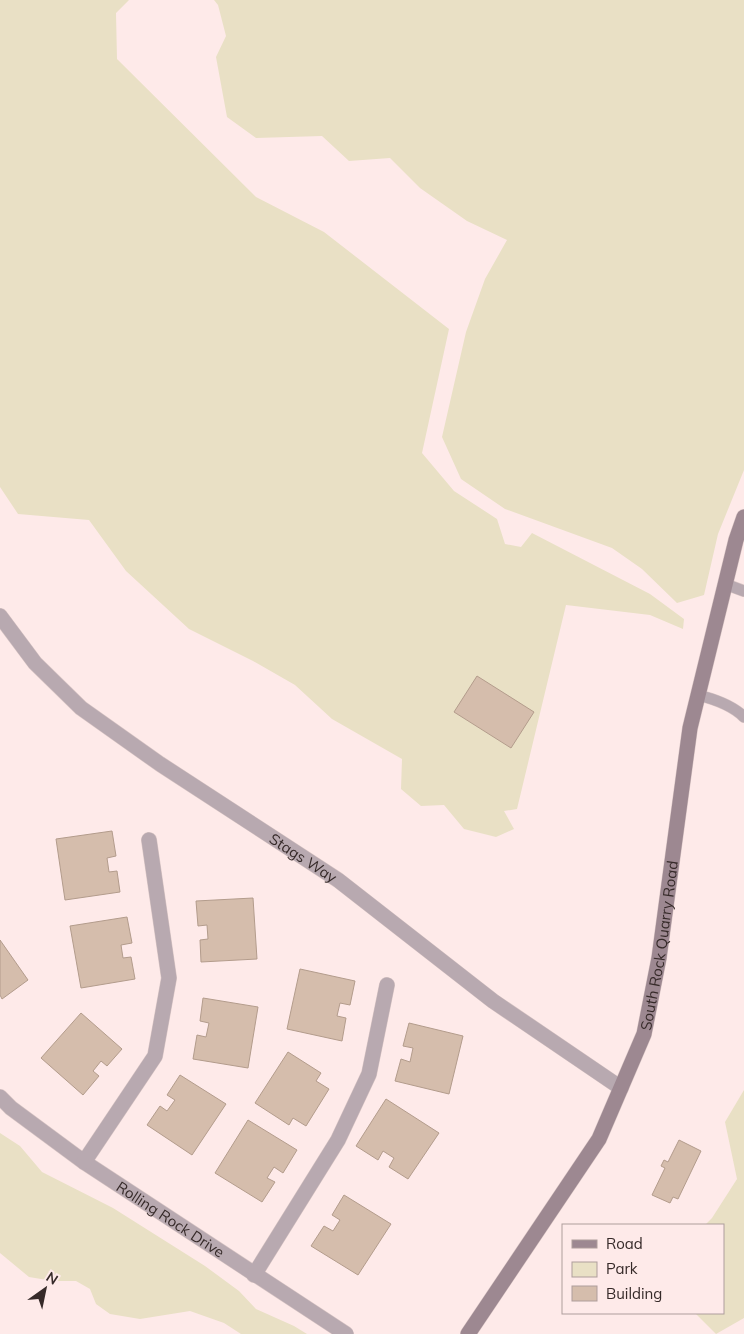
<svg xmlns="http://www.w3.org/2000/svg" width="744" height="1334" font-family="Mulish,sans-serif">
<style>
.green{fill:#e9e0c5}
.building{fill:#d5bdac;stroke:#b39c8c}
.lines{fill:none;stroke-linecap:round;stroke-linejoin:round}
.lane-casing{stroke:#dac7c6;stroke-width:12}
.street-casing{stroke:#dac7c6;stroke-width:16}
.secondary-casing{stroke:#dac7c6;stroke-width:16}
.lane{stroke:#b8a9b0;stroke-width:11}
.street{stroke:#b8a9b0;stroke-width:15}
.secondary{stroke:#9d8891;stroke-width:15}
.labels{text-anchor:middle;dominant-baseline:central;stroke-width:4.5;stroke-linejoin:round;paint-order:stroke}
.street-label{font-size:15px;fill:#362a29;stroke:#feeae9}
</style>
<rect width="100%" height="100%" fill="#feeae9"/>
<g class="green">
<polygon points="0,0 129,0 116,13 117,59 256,197 324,232 449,329 422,453 454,491 497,519 505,544 521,547 532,533 650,594 684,619 683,629 650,615 566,605 517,809 504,811 514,829 496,837 464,829 444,805 421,806 401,789 402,759 332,719 295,685 253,661 189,629 126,571 89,520 18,514 0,487"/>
<polygon points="214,0 744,0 744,470 718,534 704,595 677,603 642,569 612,548 505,509 461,479 442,437 466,332 485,279 507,240 467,221 420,188 390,158 349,161 322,136 256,138 227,117 216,57 226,36 218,5"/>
<polygon points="744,1090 744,1318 716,1334 695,1313 723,1313 723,1225 705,1225 712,1218 737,1179 725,1122"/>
<polygon points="0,1133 20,1146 42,1172 113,1208 205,1266 239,1291 256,1309 294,1326 307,1334 241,1334 224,1323 190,1311 140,1319 110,1314 96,1304 90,1289 76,1281 53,1281 29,1277 0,1253"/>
</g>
<g class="building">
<polygon points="477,676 534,712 511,748 454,712"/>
<polygon points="112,831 116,856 107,858 109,872 117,871 120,892 65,900 56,839"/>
<polygon points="253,898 257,959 201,962 200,940 208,939 207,925 198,926 196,901"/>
<polygon points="127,917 132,943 121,945 123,958 131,957 135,979 81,988 70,926"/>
<polygon points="0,940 28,980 2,999 0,995"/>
<polygon points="300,969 355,981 350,1005 340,1003 337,1016 346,1018 342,1041 287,1029"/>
<polygon points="203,998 258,1007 248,1068 193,1059 197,1035 206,1037 209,1023 200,1021"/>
<polygon points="81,1013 122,1049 107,1066 101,1061 93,1071 99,1076 83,1095 41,1058"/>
<polygon points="409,1023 463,1036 449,1094 395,1081 401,1059 410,1062 413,1048 403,1046"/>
<polygon points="288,1052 321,1073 316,1081 329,1089 306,1126 293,1118 289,1125 255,1103"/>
<polygon points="180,1075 226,1104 192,1155 147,1125 160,1106 167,1111 175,1100 167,1095"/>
<polygon points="386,1099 439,1133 408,1179 389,1167 394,1158 383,1151 378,1160 356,1146"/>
<polygon points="248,1120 297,1150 283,1173 274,1167 267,1178 275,1182 262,1202 215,1173"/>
<polygon points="679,1140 701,1151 678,1199 673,1197 670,1203 652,1195 665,1168 661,1166 664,1160 668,1162"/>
<polygon points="344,1195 391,1224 358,1275 311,1246 324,1226 333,1231 340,1220 332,1215"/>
</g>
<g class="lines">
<g class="lane-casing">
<g id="lane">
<polyline points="725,584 744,591"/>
<path d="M698,695C714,699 732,705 744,717"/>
</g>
</g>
<g class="street-casing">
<g id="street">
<path id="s1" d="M0,616L35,663L81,708L160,764L338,880L493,1001L621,1088"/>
<path id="s2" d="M0,1097L11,1108L84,1162L346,1334"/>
<polyline points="84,1162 155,1056 169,978 149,840"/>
<polyline points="254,1275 338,1140 369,1074 387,985"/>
</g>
</g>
<g class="secondary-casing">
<g id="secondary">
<path id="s3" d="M468,1334L599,1139L644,1034L659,958L690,728L736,540L744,517"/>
</g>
</g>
<use href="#lane" class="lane"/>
<use href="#street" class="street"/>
<use href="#secondary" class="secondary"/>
</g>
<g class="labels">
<g class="street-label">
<text stroke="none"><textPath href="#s1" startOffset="391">Stags Way</textPath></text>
<text stroke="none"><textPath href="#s3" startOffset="439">South Rock Quarry Road</textPath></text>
<text stroke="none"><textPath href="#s2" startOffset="210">Rolling Rock Drive</textPath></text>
</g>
</g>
<rect x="562" y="1224" width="162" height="90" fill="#feeae9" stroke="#ae9d9c"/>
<rect x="572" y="1240" width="25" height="8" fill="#9d8891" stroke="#ae9d9c"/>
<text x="606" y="1249" font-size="15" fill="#362a29">Road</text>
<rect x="572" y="1262" width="25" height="15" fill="#e9e0c5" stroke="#ae9d9c"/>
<text x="606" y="1274" font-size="15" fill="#362a29">Park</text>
<rect x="572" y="1286" width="25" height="15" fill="#d5bdac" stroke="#ae9d9c"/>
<text x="606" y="1299" font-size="15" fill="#362a29">Building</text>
<g transform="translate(45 1289) rotate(33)" stroke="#feeae9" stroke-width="4" paint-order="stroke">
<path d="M0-4L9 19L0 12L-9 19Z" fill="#362a29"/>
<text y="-8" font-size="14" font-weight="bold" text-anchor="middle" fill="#362a29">N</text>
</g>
</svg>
